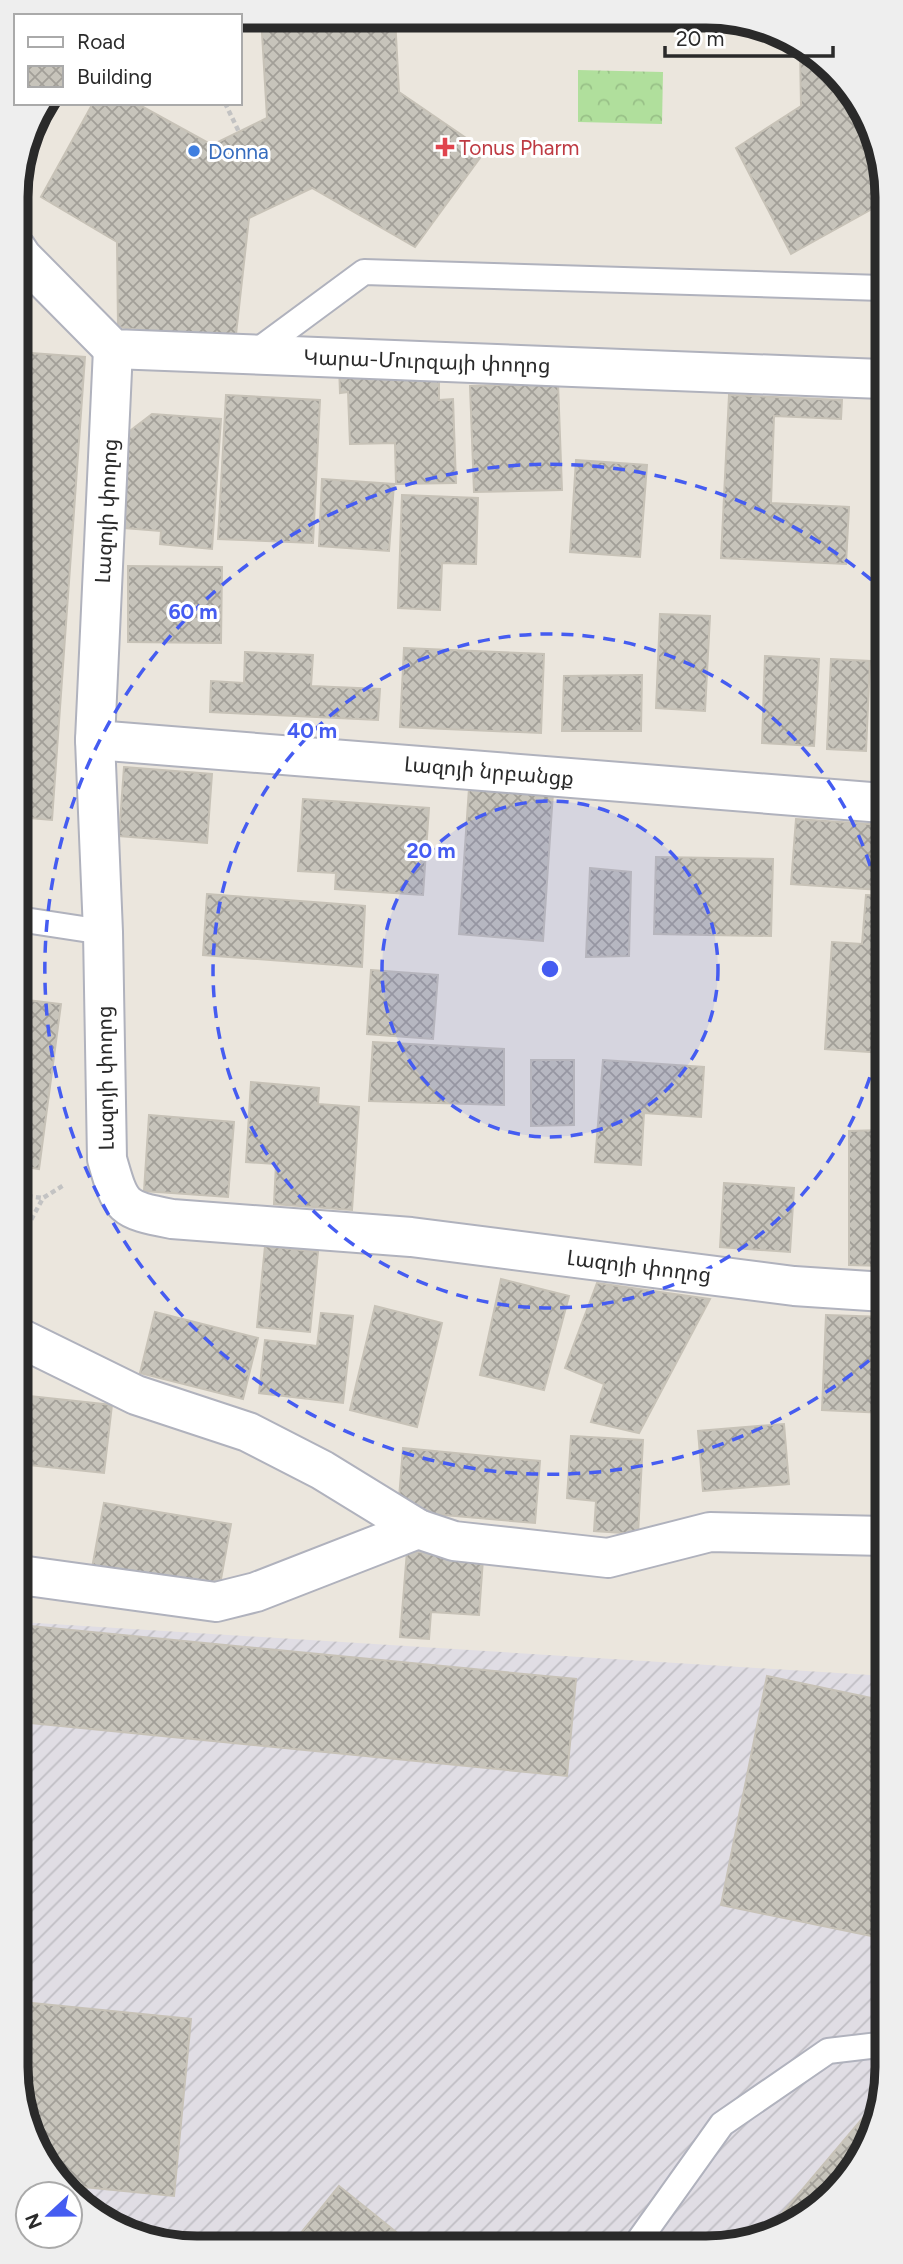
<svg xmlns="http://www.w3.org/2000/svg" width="903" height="2264" font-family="Figtree,'Noto Sans Armenian',sans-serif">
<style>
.industrial{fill:url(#industrial-furrows)}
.park{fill:url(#park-crowns)}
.building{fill:url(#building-cross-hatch);stroke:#c7c2b7;stroke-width:2}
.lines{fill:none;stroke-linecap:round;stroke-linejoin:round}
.lane-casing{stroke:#b0b2bd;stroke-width:28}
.street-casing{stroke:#b0b2bd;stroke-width:42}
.path{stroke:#c3c3c3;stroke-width:4.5;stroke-dasharray:5 3.5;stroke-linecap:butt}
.lane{stroke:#fff;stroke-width:24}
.street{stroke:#fff;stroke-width:38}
.ring{fill:none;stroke:#455cf1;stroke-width:3.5;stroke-dasharray:12 9}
.health-dot{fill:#e0444e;stroke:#fff;stroke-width:2.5}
.shop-dot{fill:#3f7fe0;stroke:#fff;stroke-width:2.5}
.labels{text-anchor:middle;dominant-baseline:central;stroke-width:6;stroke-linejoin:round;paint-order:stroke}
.health-label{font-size:21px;fill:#be3a42;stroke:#fff;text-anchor:start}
.shop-label{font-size:21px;fill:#366cbe;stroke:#fff;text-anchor:start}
.street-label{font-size:21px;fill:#2a2a2a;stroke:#fff}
.rim{fill:none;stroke:#2a2a2a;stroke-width:9}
.centre{fill:#455cf1;stroke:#fff;stroke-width:3.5}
.ring-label{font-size:21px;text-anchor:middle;font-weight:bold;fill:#455cf1;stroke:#fff;stroke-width:6;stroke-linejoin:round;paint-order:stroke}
</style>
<defs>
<pattern id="industrial-furrows" width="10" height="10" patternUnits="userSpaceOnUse" patternTransform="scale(1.75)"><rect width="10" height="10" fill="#e0dde4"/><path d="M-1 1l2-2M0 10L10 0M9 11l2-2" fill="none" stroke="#c0bec4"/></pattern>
<pattern id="park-crowns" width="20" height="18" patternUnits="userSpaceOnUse" patternTransform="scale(1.75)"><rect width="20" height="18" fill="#b0df9c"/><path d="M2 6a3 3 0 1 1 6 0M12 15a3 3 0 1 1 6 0" fill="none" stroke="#98c087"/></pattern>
<pattern id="building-cross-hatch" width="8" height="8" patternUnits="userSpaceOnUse" patternTransform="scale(1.75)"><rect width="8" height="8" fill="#c7c4bb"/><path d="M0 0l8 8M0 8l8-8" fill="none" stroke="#a29f98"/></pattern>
</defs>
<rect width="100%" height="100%" fill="#ebe6dd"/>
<polygon class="industrial" points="20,1622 886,1676 887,2078 874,2136 842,2186 752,2242 162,2245 70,2196 22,2113"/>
<polygon class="park" points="578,70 663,72 662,124 578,122"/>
<g class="building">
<polygon points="261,16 395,17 399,92 485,151 415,247 312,188 249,218 235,343 118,327 117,242 41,197 93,103 136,103 212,145 267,118"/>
<polygon points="800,48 826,61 881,151 881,204 791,254 736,148 801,106"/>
<polygon points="17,352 85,357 52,820 18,817"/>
<polygon points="439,363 439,400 453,399 456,483 396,484 395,443 350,444 348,392 340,393 339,365"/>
<polygon points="558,383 562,490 474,492 470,386"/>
<polygon points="226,395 320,400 313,543 218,539"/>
<polygon points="729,395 842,400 841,419 774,416 771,503 849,507 846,564 721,558"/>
<polygon points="152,414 221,419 212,549 160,544 161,531 112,527 118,440"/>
<polygon points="576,460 647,465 640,557 570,552"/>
<polygon points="322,479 394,484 389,551 319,546"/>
<polygon points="402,495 478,498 476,564 442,563 440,610 398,608"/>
<polygon points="128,566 222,567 221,643 128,642"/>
<polygon points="660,614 710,616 705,711 656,708"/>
<polygon points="404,648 544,654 541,733 400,727"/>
<polygon points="245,652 313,655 311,686 380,689 378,720 210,712 211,681 244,683"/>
<polygon points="765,656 819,659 814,746 762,743"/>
<polygon points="831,659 870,661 866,751 827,749"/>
<polygon points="642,675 641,731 562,731 564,676"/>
<polygon points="124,767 212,774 207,843 119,836"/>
<polygon points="469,788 553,793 543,941 459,934"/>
<polygon points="303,799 429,808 423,895 335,889 336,873 298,871"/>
<polygon points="796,819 883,825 880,890 791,884"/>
<polygon points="656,857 773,859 771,936 654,934"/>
<polygon points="590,868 631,872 629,956 586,957"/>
<polygon points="207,894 365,906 362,967 203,955"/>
<polygon points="866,895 883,896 884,1053 825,1049 832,942 862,944"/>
<polygon points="371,970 438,975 433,1039 367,1034"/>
<polygon points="19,999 61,1004 39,1169 19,1166"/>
<polygon points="373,1042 504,1049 504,1105 369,1101"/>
<polygon points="531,1060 574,1060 574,1125 531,1126"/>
<polygon points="603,1060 704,1067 701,1117 644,1113 641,1165 595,1162"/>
<polygon points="251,1082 319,1088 318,1104 359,1107 352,1210 274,1204 276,1164 246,1162"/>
<polygon points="149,1115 234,1122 228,1197 144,1191"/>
<polygon points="884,1130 884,1266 849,1265 849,1131"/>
<polygon points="724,1183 794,1188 790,1252 720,1247"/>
<polygon points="265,1246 318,1252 310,1332 257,1327"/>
<polygon points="501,1279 569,1296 544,1390 480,1375"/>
<polygon points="597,1283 710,1299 639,1433 591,1422 604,1384 565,1368"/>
<polygon points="375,1306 442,1323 417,1427 350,1410"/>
<polygon points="155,1312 258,1338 243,1399 140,1373"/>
<polygon points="321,1313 353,1316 343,1403 259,1393 265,1340 317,1346"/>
<polygon points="826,1315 885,1317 885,1413 822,1410"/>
<polygon points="20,1395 112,1405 104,1473 20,1464"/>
<polygon points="784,1424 789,1484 703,1491 698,1431"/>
<polygon points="571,1436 643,1440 638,1534 594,1531 596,1501 567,1498"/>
<polygon points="403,1448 540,1461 535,1523 398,1511"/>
<polygon points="104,1503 231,1524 219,1590 92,1568"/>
<polygon points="407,1551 483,1559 479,1615 431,1612 429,1639 400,1637"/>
<polygon points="20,1625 576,1679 567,1776 21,1722"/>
<polygon points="767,1676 886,1701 886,1939 721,1905"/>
<polygon points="22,2002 191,2019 174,2196 63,2185 22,2113"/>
<polygon points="884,2093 874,2136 842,2186 763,2236"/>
<polygon points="339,2186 411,2244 292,2244"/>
</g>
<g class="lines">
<g class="lane-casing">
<g id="lane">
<polyline points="253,354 364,272 882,288"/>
<polyline points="18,919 103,932"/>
<polyline points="637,2243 722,2124 828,2051 887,2044"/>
</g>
</g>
<g class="street-casing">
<g id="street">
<polyline points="16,248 22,257 113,349 882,379"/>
<path d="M113,349L95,740L103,932L107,1159C121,1208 121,1209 172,1219L411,1237L794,1286L885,1292"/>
<polyline points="95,740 883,803"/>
<polyline points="20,1338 136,1395 248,1432 322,1470 418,1529 454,1541 608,1558 710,1532 885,1536"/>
<polyline points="20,1575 216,1602 256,1592 418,1529"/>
</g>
</g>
<g class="path">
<polyline points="486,18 511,18"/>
<polyline points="225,103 239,132"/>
<polyline points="19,1195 43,1198"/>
<polyline points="19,1242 43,1198 64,1185"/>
</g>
<use href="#lane" class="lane"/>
<use href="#street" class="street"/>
</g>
<circle cx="550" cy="969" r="168" fill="#455cf1" fill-opacity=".12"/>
<g class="ring">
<circle cx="550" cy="969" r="168"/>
<path d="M884 1016A337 337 0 1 1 883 919"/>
<path d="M885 1347A505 505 0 1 1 881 588"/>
</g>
<path class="health-dot" d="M441.5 136.5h7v7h7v7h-7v7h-7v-7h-7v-7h7z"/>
<circle class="shop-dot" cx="194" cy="151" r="7"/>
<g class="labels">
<g class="health-label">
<text x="459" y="147">Tonus Pharm</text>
</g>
<g class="shop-label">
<text x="208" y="151">Donna</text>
</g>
<g class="street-label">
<text transform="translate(427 361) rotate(2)">Կարա-Մուրզայի փողոց</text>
<text transform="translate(106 511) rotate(-87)">Լազոյի փողոց</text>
<text transform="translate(489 771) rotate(5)">Լազոյի նրբանցք</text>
<text transform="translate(105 1078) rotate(-91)">Լազոյի փողոց</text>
<text transform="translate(639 1266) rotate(7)">Լազոյի փողոց</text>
</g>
</g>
<path d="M0 0H903V2264H0ZM197 28H706A169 169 0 0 1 875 197V2067A169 169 0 0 1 706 2236H197A169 169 0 0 1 28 2067V197A169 169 0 0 1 197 28Z" fill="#eee" fill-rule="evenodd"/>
<path class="rim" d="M197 28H706A169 169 0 0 1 875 197V2067A169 169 0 0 1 706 2236H197A169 169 0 0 1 28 2067V197A169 169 0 0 1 197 28Z"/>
<circle cx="550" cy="969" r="10" class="centre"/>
<g class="ring-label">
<text x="193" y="619">60 m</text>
<text x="312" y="738">40 m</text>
<text x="431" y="858">20 m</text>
</g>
<rect x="14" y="14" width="228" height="91" fill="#ffffff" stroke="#aaaaaa" stroke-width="2"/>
<rect x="28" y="37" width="35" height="10" fill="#ffffff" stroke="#aaaaaa" stroke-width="2"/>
<text x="77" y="49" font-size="21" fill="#2a2a2a">Road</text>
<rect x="28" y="66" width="35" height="21" fill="url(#building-cross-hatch)" stroke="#aaaaaa" stroke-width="2"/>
<text x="77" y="84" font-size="21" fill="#2a2a2a">Building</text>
<g transform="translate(49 2215) rotate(248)"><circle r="33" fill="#ffffff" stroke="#aaaaaa" stroke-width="2"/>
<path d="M0-5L12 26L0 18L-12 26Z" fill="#455cf1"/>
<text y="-10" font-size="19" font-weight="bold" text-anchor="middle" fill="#2a2a2a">N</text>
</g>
<path d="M665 46v10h168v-10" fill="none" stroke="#2a2a2a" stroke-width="3.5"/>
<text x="676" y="46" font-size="21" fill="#2a2a2a" stroke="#ffffff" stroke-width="5" paint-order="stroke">20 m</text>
</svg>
